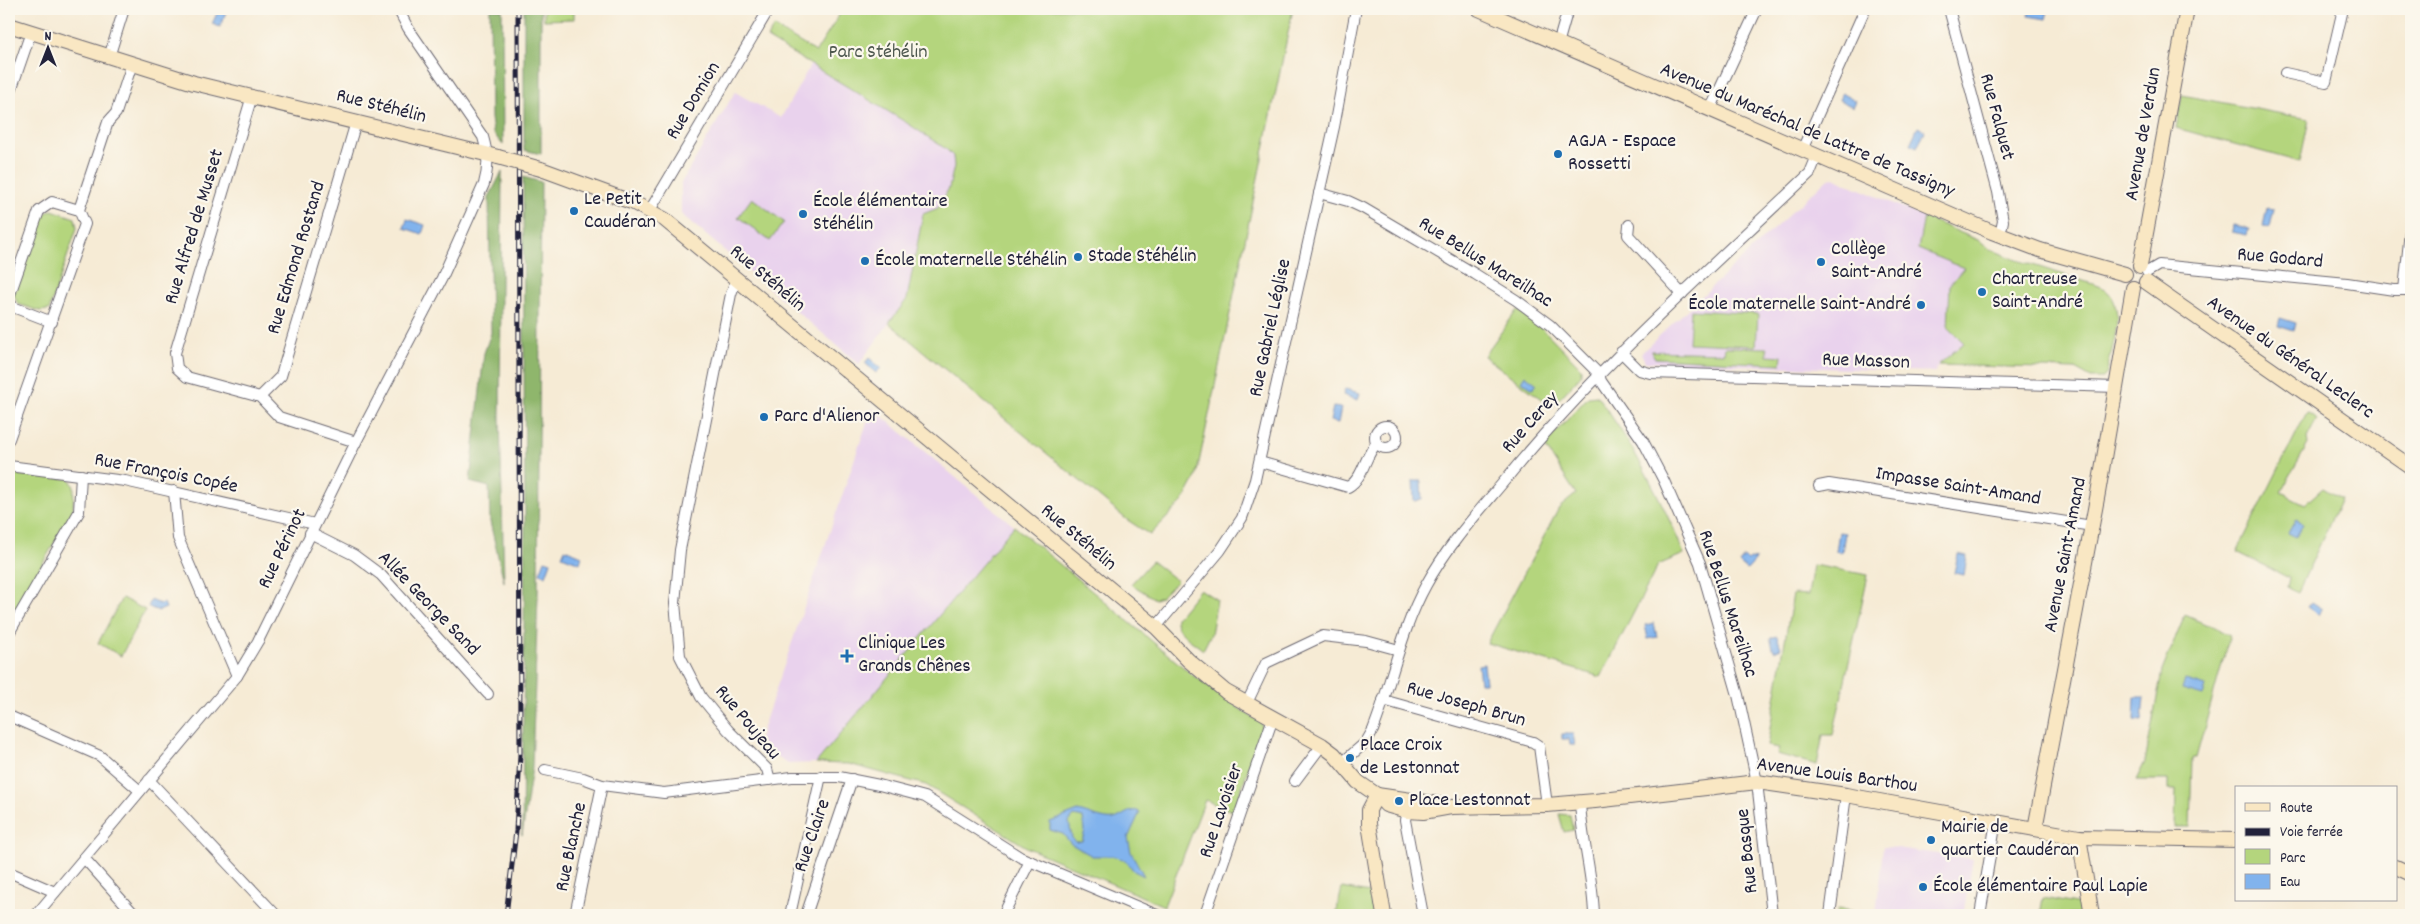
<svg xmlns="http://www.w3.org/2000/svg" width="2420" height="924" font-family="Dekko,sans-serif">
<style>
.built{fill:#e9d2ed}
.green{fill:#b4d57d;stroke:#6b7c5c}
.forest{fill:#8fb66c;stroke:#586c54}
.water{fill:#81b3ed;stroke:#526a94;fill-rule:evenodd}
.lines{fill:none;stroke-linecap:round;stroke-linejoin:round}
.street-casing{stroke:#6c6871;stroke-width:12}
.secondary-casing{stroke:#6c6871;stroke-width:16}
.street{stroke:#fff;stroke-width:10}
.secondary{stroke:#f9e7c3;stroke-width:14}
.rail-casing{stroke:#22223b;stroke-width:5}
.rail{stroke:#fbf7ec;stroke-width:3;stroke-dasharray:9;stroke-linecap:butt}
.secondary-bridge-casing{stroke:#6c6871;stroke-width:16;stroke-linecap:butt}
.secondary-bridge{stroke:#f9e7c3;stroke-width:14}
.poi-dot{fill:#1f6fb2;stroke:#fbf7ec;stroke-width:2}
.labels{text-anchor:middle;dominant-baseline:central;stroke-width:4.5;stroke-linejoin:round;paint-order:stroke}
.park-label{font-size:20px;fill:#4e584f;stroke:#fbf7ec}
.street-label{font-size:20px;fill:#22223b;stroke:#fbf7ec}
.poi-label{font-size:20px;fill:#22223b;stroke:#fbf7ec;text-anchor:start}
</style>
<rect width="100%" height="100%" fill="#fbf7ec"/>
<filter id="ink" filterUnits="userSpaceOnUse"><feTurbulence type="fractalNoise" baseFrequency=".02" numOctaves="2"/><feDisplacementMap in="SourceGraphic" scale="10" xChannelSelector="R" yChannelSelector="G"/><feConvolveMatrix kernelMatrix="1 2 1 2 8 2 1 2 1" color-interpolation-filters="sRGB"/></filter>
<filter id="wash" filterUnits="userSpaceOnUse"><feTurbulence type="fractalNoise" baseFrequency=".0096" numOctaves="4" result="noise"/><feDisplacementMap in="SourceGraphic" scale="20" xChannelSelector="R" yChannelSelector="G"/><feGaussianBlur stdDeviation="1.12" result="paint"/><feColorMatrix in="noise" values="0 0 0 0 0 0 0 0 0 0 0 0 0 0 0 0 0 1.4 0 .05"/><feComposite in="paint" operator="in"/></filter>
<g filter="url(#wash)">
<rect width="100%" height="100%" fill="#f6ebd5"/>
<g class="built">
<polygon points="811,64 907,123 946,149 953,156 954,165 949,188 938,208 923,215 907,299 859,364 681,214 681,183 735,92 781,118"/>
<polygon points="1834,178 1924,217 1918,249 1964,268 1950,284 1948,327 1964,343 1938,365 1935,372 1645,362 1641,353 1827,179"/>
<polygon points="872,408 1014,526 816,763 788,764 757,745"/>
<polygon points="1883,846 1973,859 1963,915 1876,915"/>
</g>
<g class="green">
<polygon points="544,9 574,9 574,19 544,20"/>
<polygon points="843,9 1293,9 1196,477 1183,501 1150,535 1126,519 889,323 907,299 923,214 938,208 949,188 954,166 953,156 946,149 907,123 767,38 774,27 816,52"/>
<polygon points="2182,95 2309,119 2300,162 2176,128"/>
<polygon points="752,198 784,222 770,241 738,217"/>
<polygon points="52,210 75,218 77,228 49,310 39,311 18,304 14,295 42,215"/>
<path d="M1924,217L1980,241L1990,249L2014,259L2099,286C2131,300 2111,347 2107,373L2103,378H2091L2075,369L1938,365L1964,343L1948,327L1950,284L1964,268L1918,249Z"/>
<polygon points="1517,310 1539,325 1581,368 1581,375 1552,407 1484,356"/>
<polygon points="1691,310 1758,314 1756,346 1689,343"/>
<polygon points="1725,347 1767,348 1767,355 1782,356 1781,364 1655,358 1651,351 1724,353"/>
<path d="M1597,396C1634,446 1661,498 1684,554L1658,565L1601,677L1487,643L1559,508L1576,494L1544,445L1588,397Z"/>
<polygon points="2307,412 2317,419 2307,438 2308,444 2281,492 2305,504 2323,488 2341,499 2298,592 2287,587 2289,578 2237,552"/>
<polygon points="9,474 70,479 74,487 73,511 9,621"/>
<path d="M1014,526L1195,677C1219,690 1237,710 1261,722L1262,726L1234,812L1205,800L1164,906L1028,848L926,785L849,764L816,763Z"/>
<polygon points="1152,561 1177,581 1161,597 1155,599 1131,584"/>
<polygon points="1813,565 1868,575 1833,735 1823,735 1817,765 1777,754 1779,748 1767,746 1793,594 1808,595"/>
<path d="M1200,589L1217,600L1211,634L1203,650C1194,642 1174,632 1176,618Z"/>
<polygon points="122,598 145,610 121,656 98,643"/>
<polygon points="2185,615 2230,635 2196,758 2192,758 2190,827 2175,827 2176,790 2168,790 2168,780 2136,780 2145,762 2162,671"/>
<polygon points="1559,814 1570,815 1573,830 1564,832"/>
<polygon points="1342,888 1375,894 1378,915 1301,915 1301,913 1336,914"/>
<polygon points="2043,898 2081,905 2082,915 2040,915"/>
<polygon points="1838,909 1871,913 1871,915 1837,915"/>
</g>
<g class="forest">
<polygon points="490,9 502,9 503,145 493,133 491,118"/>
<polygon points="524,9 541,9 541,154 524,150"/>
<polygon points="502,172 500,416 504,582 490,522 489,487 470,482 484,353 491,333 489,197"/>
<polygon points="523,177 541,182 538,595 532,768 522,835 525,524"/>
</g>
<g class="water">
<polygon points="219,9 226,12 220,27 212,24"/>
<polygon points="2030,9 2048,11 2046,19 2028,16"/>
<polygon points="1842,93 1856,101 1853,107 1839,100"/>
<polygon points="1918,127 1925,131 1917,147 1910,144"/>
<polygon points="2267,208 2274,209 2270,227 2263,226"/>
<polygon points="407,219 425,225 422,234 404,228"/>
<polygon points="2233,225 2249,228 2247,235 2232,232"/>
<polygon points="2280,318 2296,323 2294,331 2278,326"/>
<polygon points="869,358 881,368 876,373 865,363"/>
<polygon points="1525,375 1537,384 1533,389 1521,381"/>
<polygon points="1345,389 1360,393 1358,400 1343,395"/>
<polygon points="1333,407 1341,408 1338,423 1330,421"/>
<polygon points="1413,481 1421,481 1422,500 1414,501"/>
<polygon points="2296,519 2303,523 2296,537 2288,533"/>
<polygon points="1839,532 1845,533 1842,552 1836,551"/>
<polygon points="565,549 582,556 580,563 562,556"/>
<polygon points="1958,554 1967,556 1964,575 1954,573"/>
<polygon points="1744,557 1748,561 1750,559 1756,560 1747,570 1739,563"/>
<polygon points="545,560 551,562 546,576 540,573"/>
<polygon points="151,600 160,604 164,603 166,608 159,611 148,607"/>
<polygon points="2311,602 2322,609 2319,615 2307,607"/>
<polygon points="1654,623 1657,637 1648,639 1645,625"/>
<polygon points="1777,636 1781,648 1774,651 1770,638"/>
<polygon points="1484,664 1486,683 1480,683 1478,665"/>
<polygon points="2185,680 2206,686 2203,696 2182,690"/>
<polygon points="2135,697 2144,697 2142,721 2134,720"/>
<polygon points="1562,734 1573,734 1575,745 1570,745 1569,739 1562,739"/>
<path d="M1078,811C1088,813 1104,821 1114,819C1123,817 1130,807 1140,812L1128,838L1131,852L1144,876L1134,871L1125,860L1113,856H1092L1071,844L1063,834L1050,830V822ZM1074,816L1083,818L1085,830L1082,841L1076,842L1072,838L1069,822Z"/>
</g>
</g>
<g filter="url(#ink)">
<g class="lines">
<g class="street-casing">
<g id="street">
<polyline points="1949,9 1998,192 2003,221 2000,235"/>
<polyline points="1558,44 1568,9"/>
<polyline points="109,57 124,9"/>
<polyline points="2285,73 2326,82 2343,9"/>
<polyline points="9,96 31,32"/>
<polyline points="252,96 175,353 177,368 187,377 260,397 279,417 356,442"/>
<polyline points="1710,110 1757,9"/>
<polyline points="1802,150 1865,9"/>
<polyline points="1319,193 1348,201 1363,208 1475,274 1516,300 1550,325 1599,374 1601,381 1643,441 1664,481 1700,563 1738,695 1757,782 1772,915"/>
<polyline points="650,210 769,9"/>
<polyline points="1629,225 1628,235 1682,294"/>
<polyline points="2147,272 2159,265 2347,283 2394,290 2411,290"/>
<polyline points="736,280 731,294 680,550 675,603 680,656 701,697 728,730 767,769 770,780"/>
<polyline points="2404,290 2411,221"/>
<polyline points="9,297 39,211 52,202 79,210"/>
<polyline points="9,301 13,307 52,322"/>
<polyline points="1621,352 1639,370 1650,373 2117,387"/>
<polyline points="260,397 281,376 356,122"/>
<circle cx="1386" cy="437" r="11"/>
<polyline points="9,439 85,224 79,210 108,122 116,113 132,64"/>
<path d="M1260,462L1348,487C1364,478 1364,456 1377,443"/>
<polyline points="9,466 125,481 315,524"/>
<polyline points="1819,486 1829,484 2092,526"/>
<polyline points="174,491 178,538 237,676"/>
<polyline points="310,533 354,555 381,575 488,694"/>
<polyline points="1156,627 1220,551 1242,518 1255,480 1334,127 1356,9"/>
<polyline points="9,633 79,512 81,475"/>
<polyline points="1383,700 1533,742 1539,746 1547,805"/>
<polyline points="1246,705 1266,663 1323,636 1366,641 1399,650"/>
<polyline points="9,716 100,756 140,791"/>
<path d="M1342,763L1366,742L1373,730C1392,682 1401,630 1426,585C1446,548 1474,517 1501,485C1593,371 1704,274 1810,173L1817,156"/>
<polyline points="545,770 583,778 602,785 664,793 792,777 839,777 879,785 925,797 1020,857 1157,915"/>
<polyline points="149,780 276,915"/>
<polyline points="1295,781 1322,745"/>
<path d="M1580,803C1582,841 1593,877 1594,915"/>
<polyline points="1407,811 1405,820 1423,915"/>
<polyline points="84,858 135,915"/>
<polyline points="9,872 55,892"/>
<path d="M36,915L237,676L258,641L356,442L442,278L484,184C489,167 488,154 483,137L408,28L398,9"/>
<polyline points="575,915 602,785"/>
<polyline points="790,915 821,776"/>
<polyline points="806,915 852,779"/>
<polyline points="1003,915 1030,861"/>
<polyline points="1205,915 1273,718"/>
<polyline points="1830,915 1846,795"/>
<polyline points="1980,915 1996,821"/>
</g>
</g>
<g class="secondary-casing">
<g id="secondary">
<polyline points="1479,9 1992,232 2040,250 2125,274"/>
<polyline points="9,25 194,83 498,157"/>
<polyline points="541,169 634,203 664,219 1156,627 1188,660 1226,692 1322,745 1334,754 1358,782 1377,795 1386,805 1407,811 1423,812 1451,807 1547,805 1595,801 1757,782 1846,795 2079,837 2236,840"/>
<polyline points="2140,266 2187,9"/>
<polyline points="2146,282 2411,467"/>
<polyline points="1377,795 1369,810 1369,824 1384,915"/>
<polyline points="1377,795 1438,804"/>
<polyline points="2035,829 2098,493 2133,288"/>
<polyline points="2079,837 2092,915"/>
<polyline points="2396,867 2411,874"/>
</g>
</g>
<use href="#street" class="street"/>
<use href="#secondary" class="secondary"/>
<g class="rail-casing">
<polyline id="rail" points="506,915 516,831 520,755 518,9"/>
</g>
<use href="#rail" class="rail"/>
<g class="secondary-bridge-casing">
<polyline id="secondary-bridge" points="498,157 541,169"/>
</g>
<use href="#secondary-bridge" class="secondary-bridge"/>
</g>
</g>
<g class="poi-dot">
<circle cx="1558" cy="154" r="5"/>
<circle cx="574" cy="211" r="5"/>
<circle cx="803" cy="214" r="5"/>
<circle cx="1078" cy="257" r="5"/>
<circle cx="865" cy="261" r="5"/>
<circle cx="1821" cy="262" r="5"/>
<circle cx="1982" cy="292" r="5"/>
<circle cx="1921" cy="305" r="5"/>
<circle cx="764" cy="417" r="5"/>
<path d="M844.5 648.5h5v5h5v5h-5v5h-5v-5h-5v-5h5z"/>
<circle cx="1350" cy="758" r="5"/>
<circle cx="1399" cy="801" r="5"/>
<circle cx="1931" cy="840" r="5"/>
<circle cx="1923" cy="887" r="5"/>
</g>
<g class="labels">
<g class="park-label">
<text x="878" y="53">Parc Stéhélin</text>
</g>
<g class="street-label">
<text transform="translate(694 101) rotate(-59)">Rue Domion</text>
<text transform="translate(381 107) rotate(14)">Rue Stéhélin</text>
<text transform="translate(1996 117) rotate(75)">Rue Falquet</text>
<text transform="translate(1807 131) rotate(23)">Avenue du Maréchal de Lattre de Tassigny</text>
<text transform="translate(2144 134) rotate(-80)">Avenue de Verdun</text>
<text transform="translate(195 227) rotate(-73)">Rue Alfred de Musset</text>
<text transform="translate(297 258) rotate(-73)">Rue Edmond Rostand</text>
<text transform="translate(2280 259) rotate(5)">Rue Godard</text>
<text transform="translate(1485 263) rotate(32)">Rue Bellus Mareilhac</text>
<text transform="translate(767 279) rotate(40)">Rue Stéhélin</text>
<text transform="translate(1271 328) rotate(-78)">Rue Gabriel Léglise</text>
<text transform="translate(2290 358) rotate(35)">Avenue du Général Leclerc</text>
<text transform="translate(1866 362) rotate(2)">Rue Masson</text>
<text transform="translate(1531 423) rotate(-48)">Rue Cerey</text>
<text transform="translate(166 474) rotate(11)">Rue François Copée</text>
<text transform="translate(1958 487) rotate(9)">Impasse Saint-Amand</text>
<text transform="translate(1078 538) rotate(40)">Rue Stéhélin</text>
<text transform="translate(283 549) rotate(-64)">Rue Périnot</text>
<text transform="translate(2066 555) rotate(-79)">Avenue Saint-Amand</text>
<text transform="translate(428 604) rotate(46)">Allée George Sand</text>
<text transform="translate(1727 604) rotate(72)">Rue Bellus Mareilhac</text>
<text transform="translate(1466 705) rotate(16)">Rue Joseph Brun</text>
<text transform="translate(747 723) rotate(50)">Rue Poujeau</text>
<text transform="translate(1837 776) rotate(8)">Avenue Louis Barthou</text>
<text transform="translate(1222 811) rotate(-71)">Rue Lavoisier</text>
<text transform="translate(813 836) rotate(-71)">Rue Claire</text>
<text transform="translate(572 847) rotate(-78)">Rue Blanche</text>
<text transform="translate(1748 851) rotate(-96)">Rue Basque</text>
</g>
<g class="poi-label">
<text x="1568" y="142">AGJA - Espace<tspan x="1568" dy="23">Rossetti</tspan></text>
<text x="584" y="200">Le Petit<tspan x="584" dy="23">Caudéran</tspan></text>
<text x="813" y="202">École élémentaire<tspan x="813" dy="23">Stéhélin</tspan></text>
<text x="1831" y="250">Collège<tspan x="1831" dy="23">Saint-André</tspan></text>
<text x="1088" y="257">Stade Stéhélin</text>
<text x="875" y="261">École maternelle Stéhélin</text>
<text x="1992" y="280">Chartreuse<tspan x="1992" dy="23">Saint-André</tspan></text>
<text x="1911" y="305" text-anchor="end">École maternelle Saint-André</text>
<text x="774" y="417">Parc d'Alienor</text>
<text x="858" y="644">Clinique Les<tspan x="858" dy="23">Grands Chênes</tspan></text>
<text x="1360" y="746">Place Croix<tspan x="1360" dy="23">de Lestonnat</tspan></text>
<text x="1409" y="801">Place Lestonnat</text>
<text x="1941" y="828">Mairie de<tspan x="1941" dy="23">quartier Caudéran</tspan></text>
<text x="1933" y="887">École élémentaire Paul Lapie</text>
</g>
</g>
<rect width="2420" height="924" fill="none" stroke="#fbf7ec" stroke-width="30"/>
<rect x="2235" y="786" width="162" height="115" fill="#fbf7ec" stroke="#a4a2a5"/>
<rect x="2245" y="803" width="25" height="8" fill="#f9e7c3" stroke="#a4a2a5"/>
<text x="2280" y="812" font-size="15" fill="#22223b">Route</text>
<rect x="2245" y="828" width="25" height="8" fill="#22223b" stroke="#a4a2a5"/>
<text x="2280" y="836" font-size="15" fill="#22223b">Voie ferrée</text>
<rect x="2245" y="849" width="25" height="15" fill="#b4d57d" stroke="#a4a2a5"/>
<text x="2280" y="862" font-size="15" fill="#22223b">Parc</text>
<rect x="2245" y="874" width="25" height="15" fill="#81b3ed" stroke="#a4a2a5"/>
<text x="2280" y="886" font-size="15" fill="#22223b">Eau</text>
<g transform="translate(48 48)" stroke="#fbf7ec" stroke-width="4" paint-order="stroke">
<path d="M0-4L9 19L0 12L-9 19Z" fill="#22223b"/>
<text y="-8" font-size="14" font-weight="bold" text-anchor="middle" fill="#22223b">N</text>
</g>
</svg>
